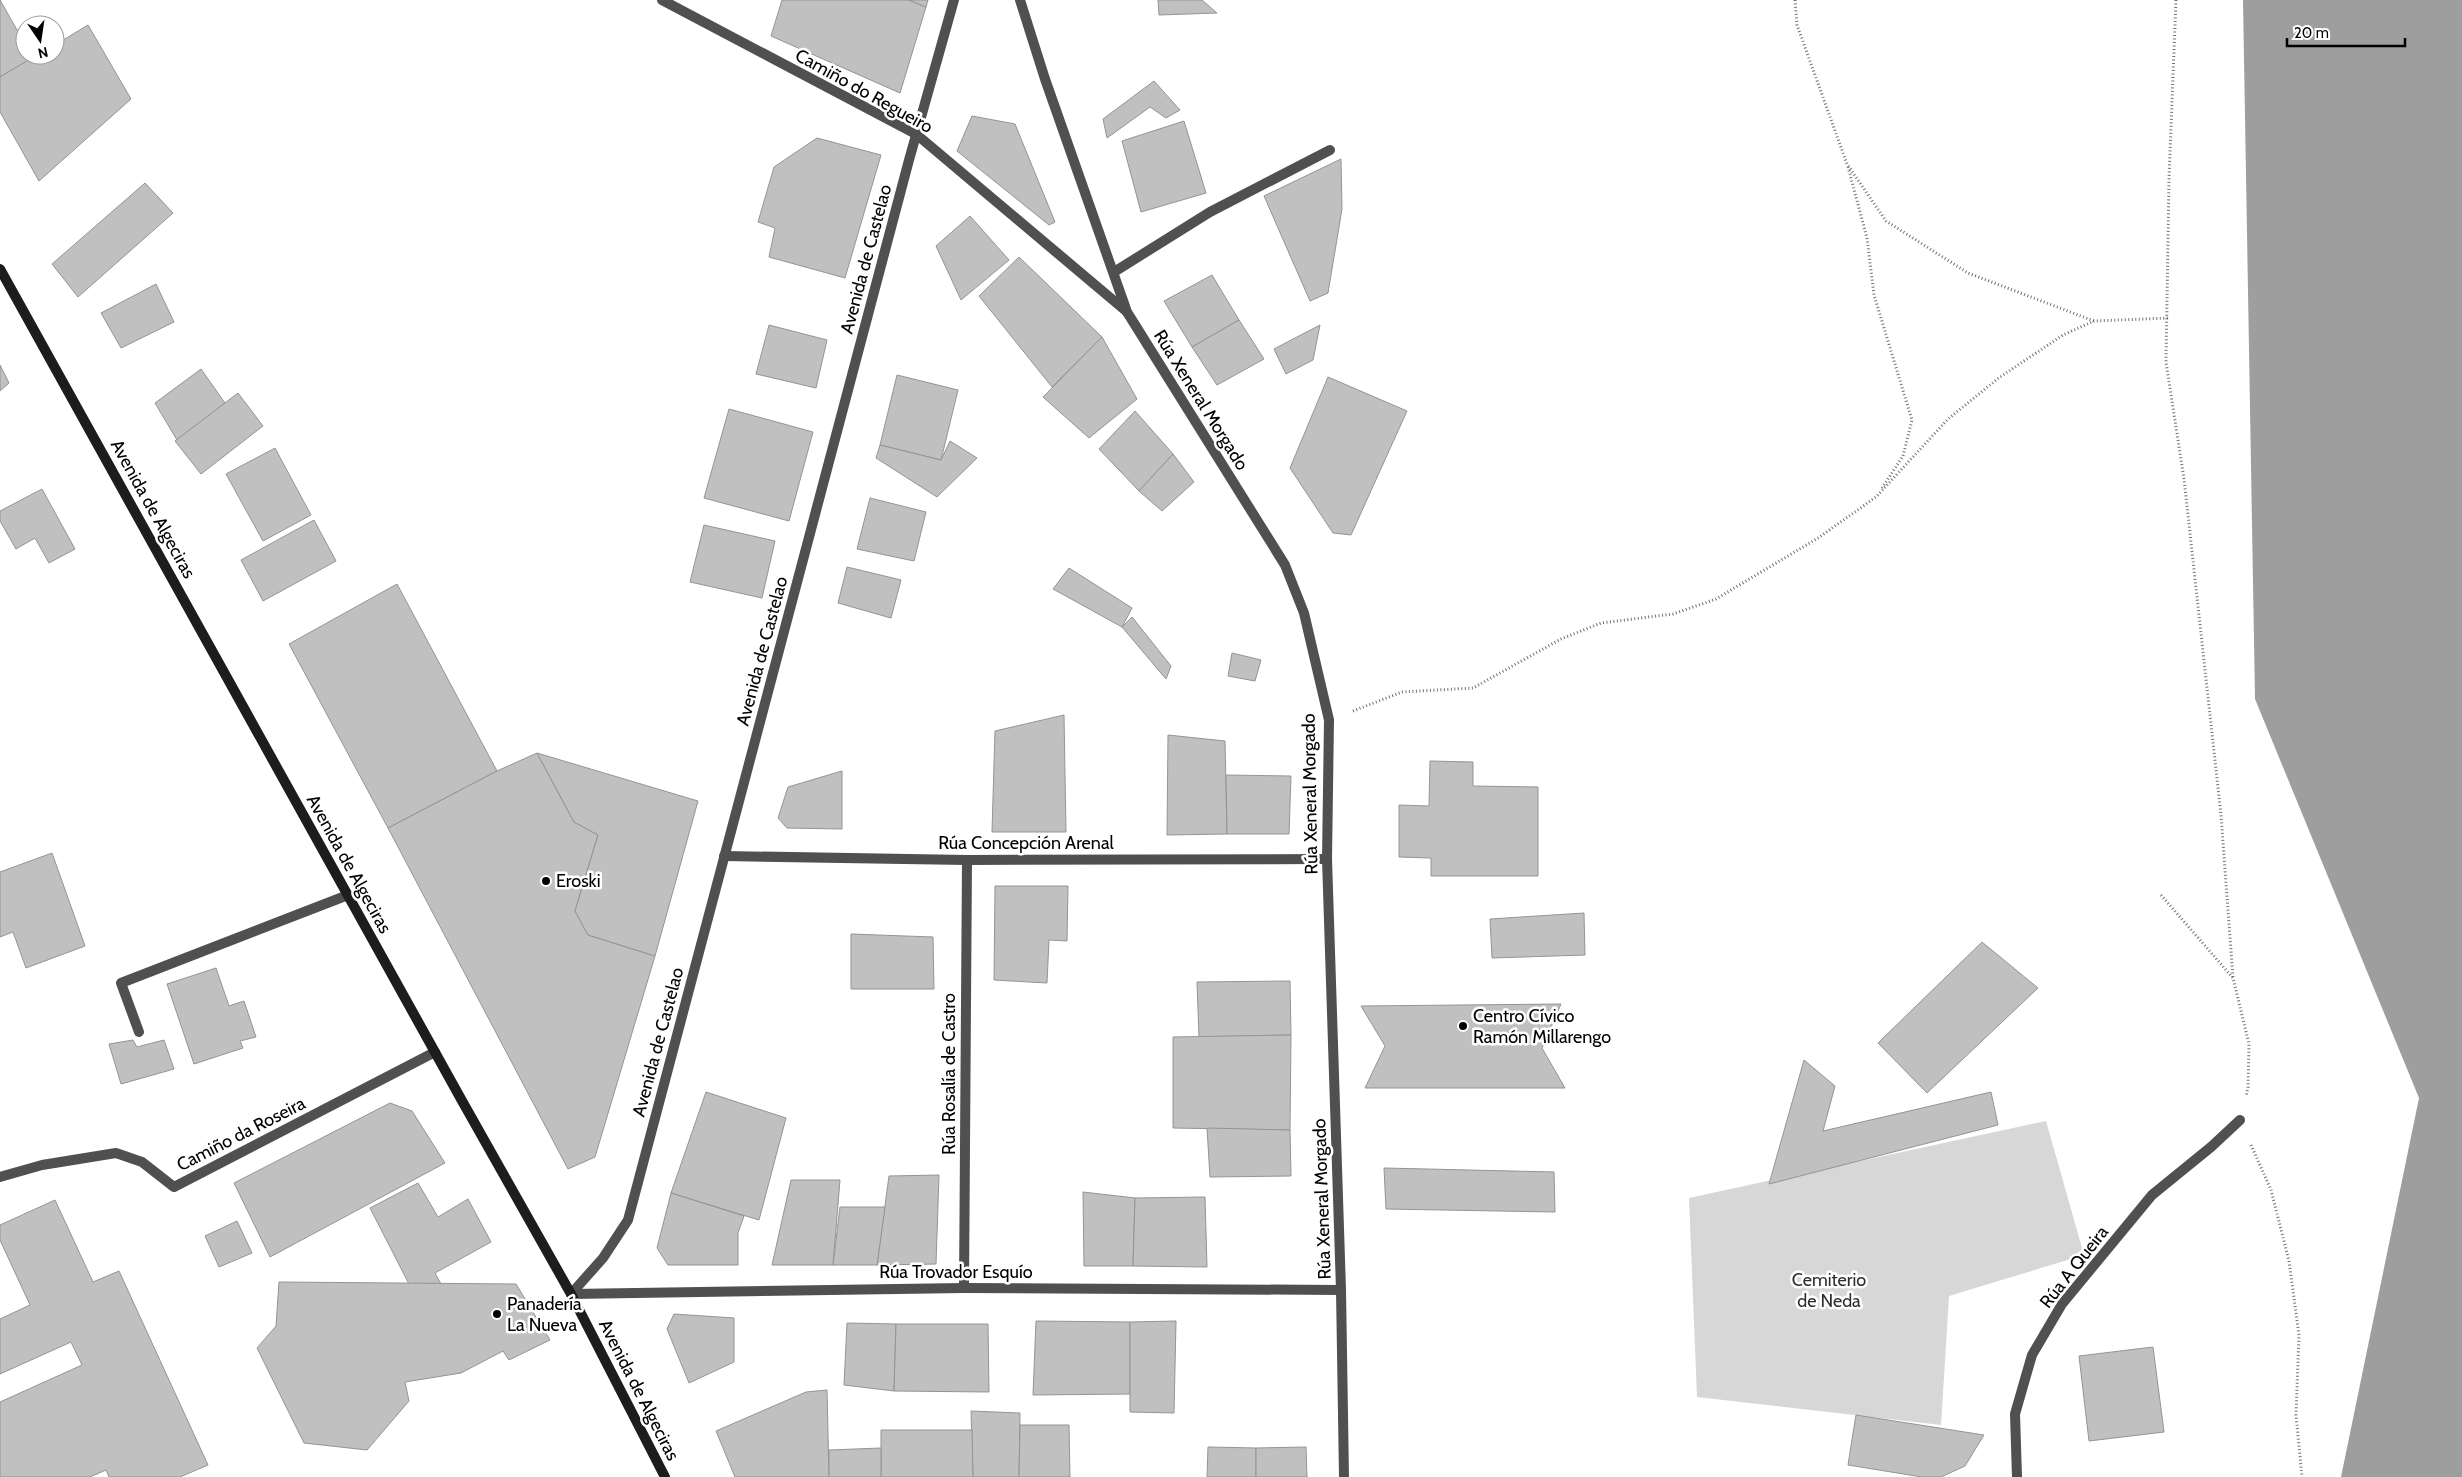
<svg xmlns="http://www.w3.org/2000/svg" width="2462" height="1477" font-family="Cabin,sans-serif">
<style>
.green{fill:#d7d7d7}
.water{fill:#9e9e9e}
.building{fill:#c0c0c0;stroke:#949494}
.lines{fill:none;stroke-linecap:round;stroke-linejoin:round}
.path{stroke:#727272;stroke-width:3;stroke-dasharray:1 2.5;stroke-linecap:butt}
.service{stroke:#505050;stroke-width:10}
.minor{stroke:#505050;stroke-width:10}
.tertiary{stroke:#505050;stroke-width:10}
.secondary{stroke:#1d1d1d;stroke-width:10}
.poi-dot{fill:#000;stroke:#fff;stroke-width:2}
.labels{text-anchor:middle;dominant-baseline:central;stroke-width:5;stroke-linejoin:round;paint-order:stroke}
.street-label{font-size:18px;fill:#000;stroke:#fff}
.poi-label{font-size:18px;fill:#000;stroke:#fff;text-anchor:start}
.park-label{font-size:18px;fill:#2e2e2e;stroke:#fff}
</style>
<rect width="100%" height="100%" fill="#fff"/>
<polygon class="green" points="2046,1121 2084,1255 1949,1296 1941,1425 1697,1397 1689,1198"/>
<polygon class="water" points="2243,0 2462,0 2462,1477 2341,1477 2419,1098 2255,699"/>
<g class="building">
<polygon points="0,0 25,44 25,55 31,55 33,58 0,77"/>
<polygon points="782,0 909,0 926,7 900,93 771,36"/>
<polygon points="909,0 928,0 926,7"/>
<polygon points="1158,0 1202,0 1217,13 1159,15"/>
<polygon points="88,25 131,99 39,181 0,112 0,77 37,55 55,55 55,45"/>
<polygon points="1154,81 1180,110 1166,118 1150,107 1107,138 1103,119"/>
<polygon points="972,116 1015,124 1055,222 1049,225 957,151"/>
<polygon points="1184,121 1206,193 1141,212 1122,141"/>
<polygon points="817,138 881,155 845,278 769,257 775,228 758,222 774,167"/>
<polygon points="1341,159 1342,209 1328,293 1310,301 1264,196"/>
<polygon points="145,183 173,213 78,297 52,264"/>
<polygon points="970,216 1009,260 961,300 936,246"/>
<polygon points="1019,257 1102,337 1052,387 979,296"/>
<polygon points="1212,275 1239,320 1192,347 1164,301"/>
<polygon points="156,284 174,322 121,348 101,313"/>
<polygon points="1239,320 1264,359 1217,385 1192,347"/>
<polygon points="769,325 827,340 816,388 756,374"/>
<polygon points="1320,325 1313,360 1286,374 1274,349"/>
<polygon points="1102,337 1137,399 1089,438 1043,397"/>
<polygon points="0,365 9,383 0,391"/>
<polygon points="201,369 225,403 177,440 155,403"/>
<polygon points="897,375 958,390 941,460 880,445"/>
<polygon points="1328,377 1407,411 1351,535 1333,533 1290,468"/>
<polygon points="238,393 263,426 201,474 175,441"/>
<polygon points="729,409 813,432 789,521 704,498"/>
<polygon points="1135,411 1173,454 1139,491 1099,449"/>
<polygon points="950,441 977,458 937,497 876,458 880,445 941,460"/>
<polygon points="275,448 311,515 263,541 226,474"/>
<polygon points="1173,454 1194,482 1162,511 1139,491"/>
<polygon points="42,489 75,549 49,563 35,538 16,549 0,521 0,511"/>
<polygon points="870,498 926,512 914,561 857,549"/>
<polygon points="314,520 336,561 263,601 241,560"/>
<polygon points="704,525 775,541 762,598 690,582"/>
<polygon points="847,567 901,580 891,618 838,603"/>
<polygon points="1069,568 1132,608 1122,627 1053,589"/>
<polygon points="397,584 497,771 388,828 289,644"/>
<polygon points="1132,617 1171,666 1166,679 1122,627"/>
<polygon points="1232,653 1261,660 1255,681 1228,676"/>
<polygon points="1064,715 1066,832 992,832 995,731"/>
<polygon points="1168,735 1225,741 1227,834 1167,835"/>
<polygon points="537,753 574,822 598,835 575,911 588,935 655,956 595,1157 568,1169 388,828 497,771"/>
<polygon points="537,753 698,801 655,956 588,935 575,911 598,835 574,822"/>
<polygon points="1430,761 1473,762 1473,786 1538,787 1538,876 1431,876 1431,858 1399,857 1399,805 1429,806"/>
<polygon points="842,771 842,829 787,828 778,818 788,787"/>
<polygon points="1226,775 1291,776 1289,834 1227,834"/>
<polygon points="52,853 85,946 26,968 13,932 0,937 0,872"/>
<polygon points="995,886 1068,886 1067,941 1049,940 1047,983 994,980"/>
<polygon points="1584,913 1585,955 1492,958 1490,919"/>
<polygon points="851,934 933,937 934,989 851,989"/>
<polygon points="1982,942 2038,988 1927,1093 1878,1043"/>
<polygon points="216,968 229,1006 244,1001 256,1037 240,1041 243,1048 194,1064 167,984"/>
<polygon points="1290,981 1291,1035 1199,1037 1197,982"/>
<polygon points="1561,1004 1542,1048 1565,1088 1365,1088 1385,1046 1361,1006"/>
<polygon points="1291,1035 1290,1130 1173,1128 1173,1037"/>
<polygon points="133,1040 137,1047 164,1040 174,1069 121,1084 109,1044"/>
<polygon points="1804,1060 1835,1086 1823,1131 1991,1092 1998,1125 1769,1184"/>
<polygon points="706,1092 786,1118 759,1220 671,1193"/>
<polygon points="390,1103 412,1111 445,1163 270,1257 234,1183"/>
<polygon points="1207,1128 1290,1130 1291,1176 1210,1177"/>
<polygon points="1384,1168 1554,1172 1555,1212 1386,1209"/>
<polygon points="939,1175 936,1264 877,1265 889,1176"/>
<polygon points="791,1180 840,1180 833,1265 772,1265"/>
<polygon points="418,1183 438,1217 468,1199 491,1242 435,1273 441,1284 409,1284 370,1208"/>
<polygon points="1083,1192 1135,1198 1133,1266 1084,1266"/>
<polygon points="671,1193 744,1216 738,1233 738,1265 668,1265 657,1248"/>
<polygon points="1205,1197 1207,1267 1133,1266 1135,1198"/>
<polygon points="55,1200 93,1282 119,1271 208,1465 180,1477 109,1477 106,1470 90,1477 0,1477 0,1402 82,1365 71,1342 0,1374 0,1319 30,1305 0,1240 0,1225"/>
<polygon points="840,1207 885,1207 877,1265 833,1265"/>
<polygon points="237,1221 252,1253 219,1267 205,1236"/>
<polygon points="279,1282 516,1284 550,1340 509,1360 503,1351 461,1373 405,1382 409,1401 367,1450 304,1443 257,1348 276,1326"/>
<polygon points="674,1314 734,1318 734,1362 689,1383 667,1329"/>
<polygon points="1036,1321 1130,1322 1130,1394 1033,1395"/>
<polygon points="1176,1321 1174,1413 1130,1412 1130,1322"/>
<polygon points="847,1323 896,1324 894,1391 844,1385"/>
<polygon points="896,1324 988,1324 989,1392 894,1391"/>
<polygon points="2153,1347 2164,1432 2089,1441 2079,1356"/>
<polygon points="827,1390 829,1477 735,1477 716,1431 806,1392"/>
<polygon points="971,1411 1020,1413 1019,1477 973,1477"/>
<polygon points="1856,1415 1984,1435 1965,1466 1941,1477 1922,1477 1848,1465"/>
<polygon points="1020,1425 1069,1425 1070,1477 1019,1477"/>
<polygon points="881,1430 972,1430 973,1477 881,1477"/>
<polygon points="1208,1447 1256,1448 1256,1477 1207,1477"/>
<polygon points="1306,1447 1307,1477 1256,1477 1256,1448"/>
<polygon points="881,1448 881,1477 829,1477 829,1450"/>
</g>
<g class="lines">
<g class="path">
<polyline points="1795,0 1797,25 1847,164 1886,221 1968,273 2094,321"/>
<polyline points="2176,0 2169,178 2166,362 2184,479 2221,815 2233,978"/>
<polyline points="1848,167 1867,238 1874,295 1912,420 1903,456 1882,488"/>
<polyline points="1353,711 1402,692 1473,688 1561,639 1601,623 1673,614 1716,599 1818,538 1876,497 1948,419 2000,377 2063,335 2094,321 2168,318"/>
<polyline points="2161,895 2233,978 2249,1044 2248,1087 2246,1097"/>
<polyline points="2251,1145 2271,1190 2289,1261 2299,1335 2296,1415 2302,1477"/>
</g>
<g class="service">
<polyline points="1114,272 1210,212 1330,150"/>
<polyline points="139,1032 121,983 348,895"/>
</g>
<g class="minor">
<polyline points="662,0 916,134 1126,311"/>
<polyline points="1020,0 1045,79 1127,312 1285,565 1304,613 1329,720 1327,859 1341,1290 1344,1477"/>
<polyline points="724,856 967,860 1327,859"/>
<polyline points="0,1177 42,1165 116,1153 142,1162 174,1187 435,1052"/>
<polyline points="964,1288 967,860"/>
<polyline points="571,1294 964,1288 1341,1290"/>
<polyline points="2017,1477 2015,1414 2032,1355 2062,1304 2152,1195 2211,1147 2240,1120"/>
</g>
<polyline class="tertiary" points="571,1294 603,1258 628,1220 909,160 954,0"/>
<polyline class="secondary" points="0,269 461,1099 571,1294 665,1477"/>
</g>
<g class="poi-dot">
<circle cx="546" cy="881" r="5"/>
<circle cx="1463" cy="1026" r="5"/>
<circle cx="497" cy="1314" r="5"/>
</g>
<g class="labels">
<g class="street-label">
<text transform="translate(864 91) rotate(29)">Camiño do Regueiro</text>
<text transform="translate(866 259) rotate(-75)">Avenida de Castelao</text>
<text transform="translate(1201 400) rotate(58)">Rúa Xeneral Morgado</text>
<text transform="translate(153 509) rotate(61)">Avenida de Algeciras</text>
<text transform="translate(762 651) rotate(-75)">Avenida de Castelao</text>
<text transform="translate(1310 794) rotate(-91)">Rúa Xeneral Morgado</text>
<text x="1026" y="843">Rúa Concepción Arenal</text>
<text transform="translate(349 864) rotate(61)">Avenida de Algeciras</text>
<text transform="translate(658 1042) rotate(-75)">Avenida de Castelao</text>
<text transform="translate(949 1074) rotate(-90)">Rúa Rosalía de Castro</text>
<text transform="translate(241 1134) rotate(-27)">Camiño da Roseira</text>
<text transform="translate(1322 1199) rotate(-92)">Rúa Xeneral Morgado</text>
<text transform="translate(2074 1267) rotate(-52)">Rúa A Queira</text>
<text x="956" y="1272">Rúa Trovador Esquío</text>
<text transform="translate(639 1390) rotate(63)">Avenida de Algeciras</text>
</g>
<g class="poi-label">
<text x="556" y="881">Eroski</text>
<text x="1473" y="1016">Centro Cívico<tspan x="1473" dy="21">Ramón Millarengo</tspan></text>
<text x="507" y="1304">Panadería<tspan x="507" dy="21">La Nueva</tspan></text>
</g>
<g class="park-label">
<text x="1829" y="1280">Cemiterio<tspan x="1829" dy="21">de Neda</tspan></text>
</g>
</g>
<g transform="translate(40 40) rotate(167)"><circle r="24" fill="#ffffff" stroke="#999999"/>
<path d="M0-4L9 19L0 12L-9 19Z" fill="#000000"/>
<text y="-8" font-size="14" font-weight="bold" text-anchor="middle" fill="#000000">N</text>
</g>
<path d="M2287 38v8h118v-8" fill="none" stroke="#000000" stroke-width="2.5"/>
<text x="2294" y="38" font-size="15" fill="#000000" stroke="#ffffff" stroke-width="4" paint-order="stroke">20 m</text>
</svg>
